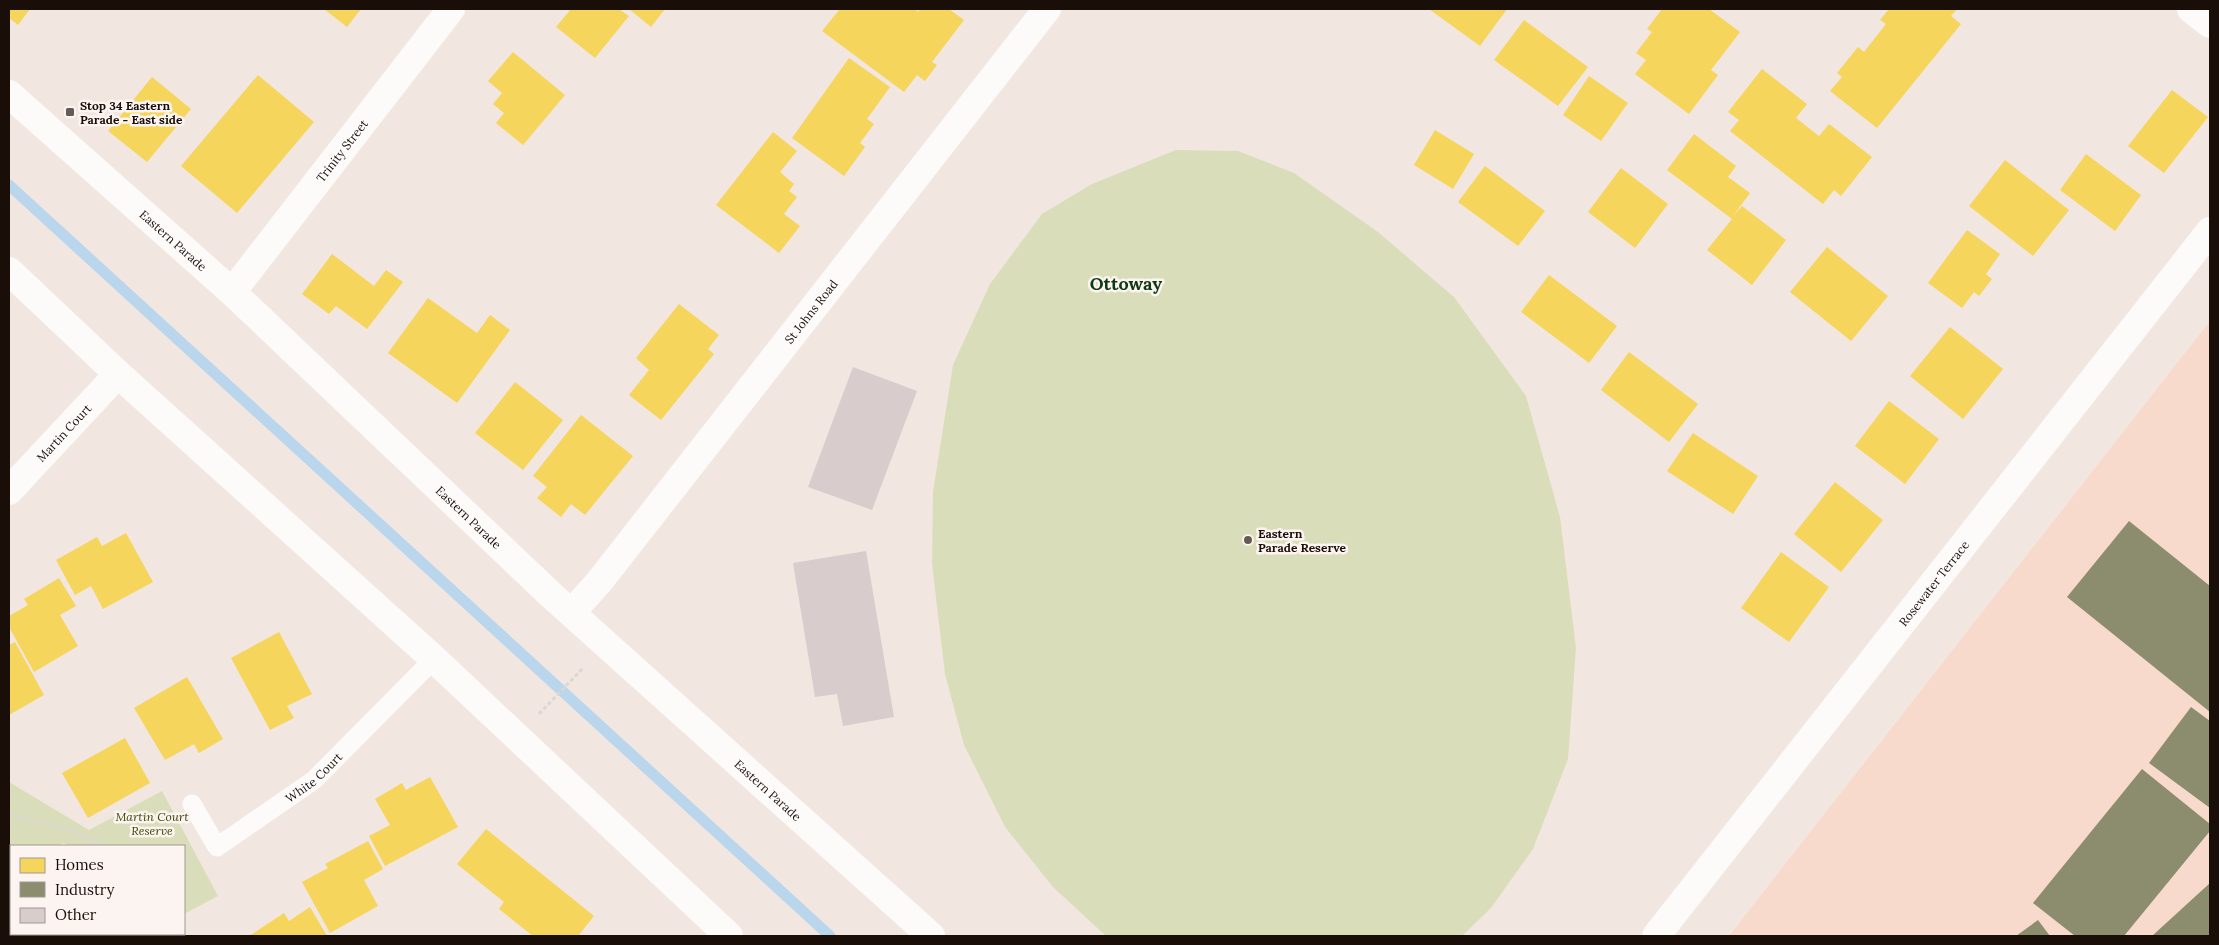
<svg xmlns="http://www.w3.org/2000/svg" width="2219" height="945" font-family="Lora,serif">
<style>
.built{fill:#f8dacc}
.green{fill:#daddb9}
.homes{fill:#f6d55c}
.industry{fill:#8c8c6e}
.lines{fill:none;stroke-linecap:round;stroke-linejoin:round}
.stream{stroke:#b9d6ed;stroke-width:11}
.building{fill:#d9cccc}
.path{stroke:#dad7d5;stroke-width:3;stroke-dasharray:4 2.5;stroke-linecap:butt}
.lane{stroke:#fdfbfa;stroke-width:19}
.street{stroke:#fdfbfa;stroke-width:28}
.secondary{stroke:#fdfbfa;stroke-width:28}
.poi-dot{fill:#665a54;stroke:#fcf4f0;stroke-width:2}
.labels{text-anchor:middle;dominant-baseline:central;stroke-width:5;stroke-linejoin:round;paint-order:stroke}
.poi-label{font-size:12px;font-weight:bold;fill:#1a0e08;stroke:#fcf4f0;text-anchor:start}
.street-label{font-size:12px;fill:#1a0e08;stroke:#fcf4f0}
.park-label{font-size:12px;font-style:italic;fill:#3d4701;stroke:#fcf4f0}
.district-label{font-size:18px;font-weight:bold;fill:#0e3a13;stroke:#fcf4f0}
</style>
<rect width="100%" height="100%" fill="#f2e6e0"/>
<polygon class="built" points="2210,321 2210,936 1729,936"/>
<g class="green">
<polygon points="1176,150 1238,151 1294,173 1378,232 1454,297 1526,396 1560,517 1576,648 1568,759 1533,849 1491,908 1462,936 1106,936 1053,887 1005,827 964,745 945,674 932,564 933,492 953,365 990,284 1042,214 1092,184"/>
<polygon points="9,782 89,830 162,791 218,896 184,914 184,846 70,846 63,843 57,846 11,846 11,872 9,873"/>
</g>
<g class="homes">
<polygon points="9,9 30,9 18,25 9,18"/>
<polygon points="324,9 361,9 347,27"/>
<polygon points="571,9 619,9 629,16 595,58 556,27"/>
<polygon points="629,9 665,9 651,27"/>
<polygon points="840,9 915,9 918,12 920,9 949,9 964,20 932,62 937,65 925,81 917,75 904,92 822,31"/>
<polygon points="1429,9 1507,9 1480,46"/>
<polygon points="1662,9 1709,9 1740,32 1711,70 1718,75 1689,114 1635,74 1646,60 1636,53 1652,32 1647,29"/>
<polygon points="1889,9 1957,9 1951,16 1961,24 1877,128 1830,91 1842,77 1837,73 1858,47 1864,52 1886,24 1880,20"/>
<polygon points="1524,20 1588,67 1558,106 1494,60"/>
<polygon points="513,52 565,95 523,145 496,123 504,113 493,104 502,93 488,81"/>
<polygon points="849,58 890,87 867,119 874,124 860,143 865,147 844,176 792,138"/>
<polygon points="1762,69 1807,104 1796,118 1819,136 1829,124 1872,157 1841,196 1834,190 1823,204 1730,131 1739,120 1728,112"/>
<polygon points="258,75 314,122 237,213 181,166"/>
<polygon points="1589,76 1628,103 1601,141 1563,115"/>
<polygon points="152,77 191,109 147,162 108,131"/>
<polygon points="2172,90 2208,117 2164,173 2128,146"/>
<polygon points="1435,130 1474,154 1453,189 1414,165"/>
<polygon points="773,132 797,151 780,172 794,184 789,191 797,197 784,214 800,226 779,253 716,205"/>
<polygon points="1694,134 1736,166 1728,177 1750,193 1733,216 1742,206 1786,240 1752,285 1707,250 1732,219 1667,170"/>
<polygon points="2086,154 2141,195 2115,231 2060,190"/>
<polygon points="2005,160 2069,210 2033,256 1969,206"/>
<polygon points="1485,166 1545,211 1518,246 1458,202"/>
<polygon points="1621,168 1668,204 1635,248 1588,212"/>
<polygon points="1967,230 2000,254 1986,274 1992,279 1979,296 1974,292 1962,308 1928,283"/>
<polygon points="1827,247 1888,296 1851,341 1790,292"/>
<polygon points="332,254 374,286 386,270 403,282 367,329 336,306 329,314 302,294"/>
<polygon points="1549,275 1617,326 1589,363 1521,312"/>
<polygon points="428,298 477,333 490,315 510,330 457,403 388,353"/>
<polygon points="679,304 719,335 708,349 714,354 661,420 629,395 649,370 636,358"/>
<polygon points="1950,327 2003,369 1963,419 1910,376"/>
<polygon points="1629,352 1698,404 1669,442 1601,390"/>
<polygon points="515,382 563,420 523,470 475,433"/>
<polygon points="1889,401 1939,439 1905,484 1855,446"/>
<polygon points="581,415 633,456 585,515 571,504 561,517 537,498 547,487 533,476"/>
<polygon points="1693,433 1758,476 1733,514 1667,471"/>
<polygon points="1835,482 1883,520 1841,572 1794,534"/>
<polygon points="126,533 153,582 103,609 91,586 75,595 56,560 97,537 102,546"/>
<polygon points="1781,552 1829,587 1789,642 1741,608"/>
<polygon points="59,578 76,606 60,615 78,646 34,672 9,627 9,616 28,605 24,599"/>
<polygon points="279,632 312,694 287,706 294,718 270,730 231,658"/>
<polygon points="15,642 44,695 9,715 9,645"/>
<polygon points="187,677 223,739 199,753 194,744 165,760 134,708"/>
<polygon points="125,738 150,783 88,818 62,773"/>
<polygon points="430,777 458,827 385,866 369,836 390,825 375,799 402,783 406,790"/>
<polygon points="486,829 594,916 578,936 533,936 499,909 504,902 457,864"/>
<polygon points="368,841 383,869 364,880 378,906 330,933 302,882 328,868 325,864"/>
<polygon points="310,907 327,936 249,936 284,913 289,921"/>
<polygon points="60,934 129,934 131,936 61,936"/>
</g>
<g class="industry">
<polygon points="2129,521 2210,586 2210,712 2067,597"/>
<polygon points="2191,707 2210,721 2210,808 2149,763"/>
<polygon points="2142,769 2210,824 2210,831 2124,936 2075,936 2033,903"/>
<polygon points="2210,883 2210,936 2152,936"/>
<polygon points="2038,920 2050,936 2016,936"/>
</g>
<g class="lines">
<polyline class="stream" points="9,185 830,936"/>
</g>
<g class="building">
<polygon points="853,367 917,391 872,510 808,487"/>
<polygon points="866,551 894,717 843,726 837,694 815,697 793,563"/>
</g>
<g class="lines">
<g class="path">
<polyline points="539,712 540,713 583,668"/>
<path d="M9,814C41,825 73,825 100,846"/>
<polyline points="184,862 191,860"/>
<polyline points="150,934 151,936"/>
</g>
<path class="lane" id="s1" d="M192,804L217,847L314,780L434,659"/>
<g class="street">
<polyline points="2191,9 2210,24"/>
<path id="s2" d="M232,292L451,9"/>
<path id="s3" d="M9,491L118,374"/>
<path id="s4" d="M572,612L599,582L1047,9"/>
<path id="s5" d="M1656,936L2210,231"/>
</g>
<g class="secondary">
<path id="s6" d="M9,94L232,292L550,594L931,936"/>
<polyline points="9,271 118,374 434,659 729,936"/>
</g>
</g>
<g class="poi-dot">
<rect x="65" y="107" width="10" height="10" rx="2.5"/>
<circle cx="1248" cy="540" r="5"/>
</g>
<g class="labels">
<g class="poi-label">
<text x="80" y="105">Stop 34 Eastern<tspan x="80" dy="14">Parade - East side</tspan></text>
<text x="1258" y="533">Eastern<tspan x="1258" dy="14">Parade Reserve</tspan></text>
</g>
<g class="street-label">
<text stroke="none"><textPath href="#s2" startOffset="179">Trinity Street</textPath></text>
<text stroke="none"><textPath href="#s6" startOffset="220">Eastern Parade</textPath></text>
<text stroke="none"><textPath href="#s4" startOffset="384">St Johns Road</textPath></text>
<text stroke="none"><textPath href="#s3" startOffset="80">Martin Court</textPath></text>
<text stroke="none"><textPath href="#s6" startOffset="625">Eastern Parade</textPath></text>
<text stroke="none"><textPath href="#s5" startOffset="449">Rosewater Terrace</textPath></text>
<text stroke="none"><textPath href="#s1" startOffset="169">White Court</textPath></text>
<text stroke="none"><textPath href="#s6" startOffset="1030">Eastern Parade</textPath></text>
</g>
<g class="park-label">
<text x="152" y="816">Martin Court<tspan x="152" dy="14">Reserve</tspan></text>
</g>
<g class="district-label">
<text x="1126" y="283">Ottoway</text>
</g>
</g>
<rect width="2219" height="945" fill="none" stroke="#1a0e08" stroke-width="20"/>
<rect x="10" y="845" width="175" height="90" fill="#fcf4f0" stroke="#a29893"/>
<rect x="20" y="858" width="25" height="15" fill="#f6d55c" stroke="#a29893"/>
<text x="55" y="870" font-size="15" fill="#1a0e08">Homes</text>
<rect x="20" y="882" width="25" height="15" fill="#8c8c6e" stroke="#a29893"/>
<text x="55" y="895" font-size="15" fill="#1a0e08">Industry</text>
<rect x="20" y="908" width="25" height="15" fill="#d9cccc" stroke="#a29893"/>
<text x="55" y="920" font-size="15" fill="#1a0e08">Other</text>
</svg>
